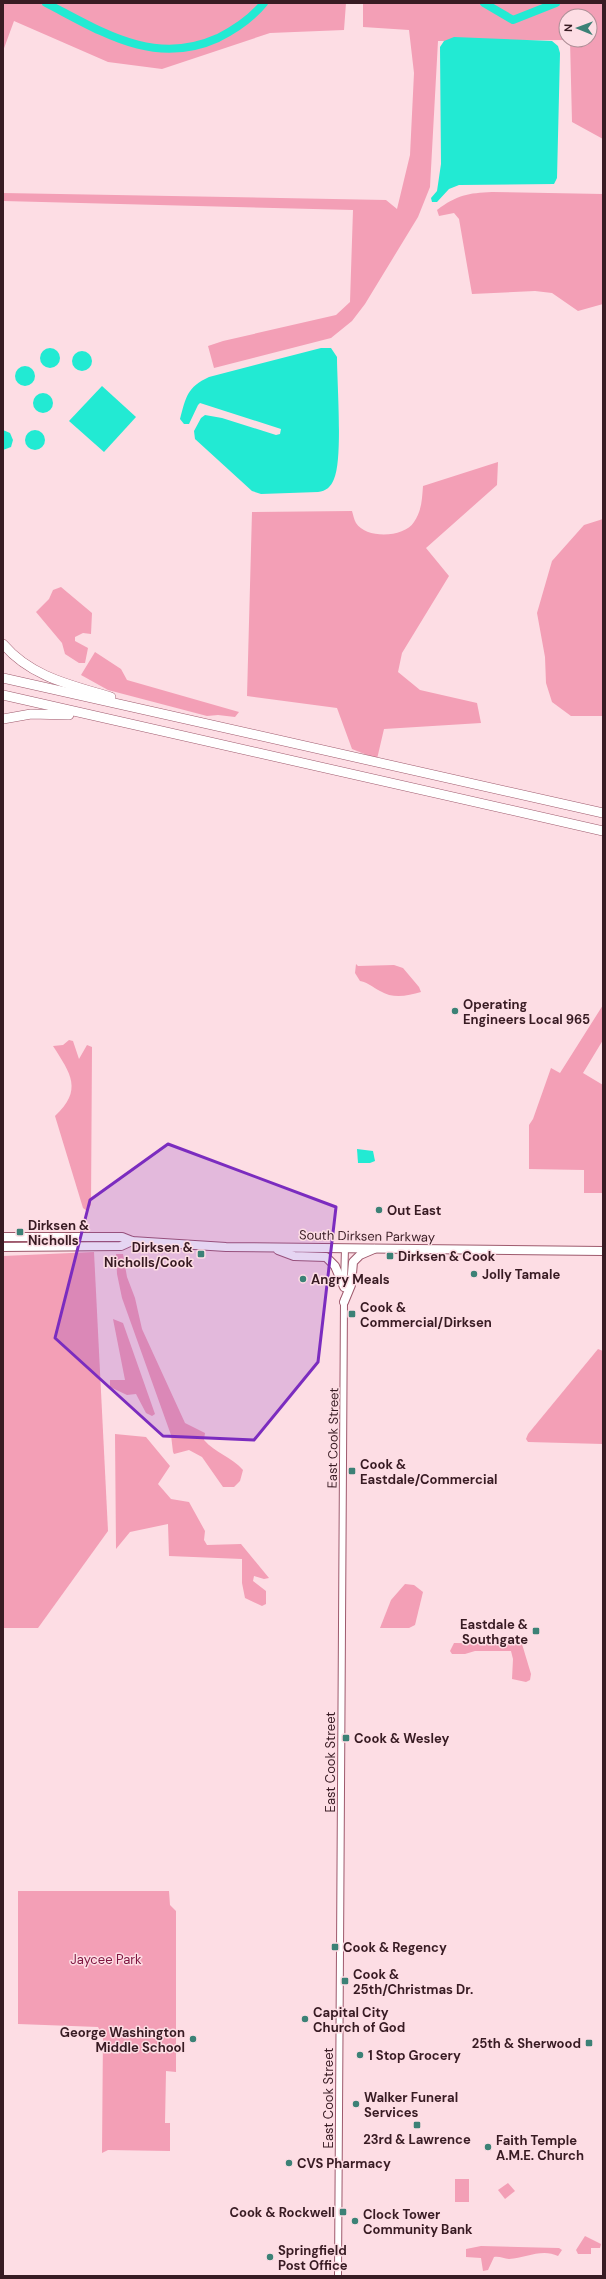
<svg xmlns="http://www.w3.org/2000/svg" width="606" height="2279" font-family="'DM Sans',sans-serif">
<style>
.green{fill:#f39fb6}
.water{fill:#22ead3}
.lines{fill:none;stroke-linecap:round;stroke-linejoin:round}
.river{stroke:#22ead3;stroke-width:8}
.minor-casing{stroke:#9e5a6d;stroke-width:8}
.major-casing{stroke:#9e5a6d;stroke-width:10}
.highway-casing{stroke:#9e5a6d;stroke-width:10}
.minor{stroke:#fff;stroke-width:6}
.major{stroke:#fff;stroke-width:8}
.highway{stroke:#fff;stroke-width:9}
.marked{fill:#7b2cbf;fill-opacity:0.2;stroke:#7b2cbf;stroke-width:3;stroke-linejoin:round}
.poi-dot{fill:#3c8176;stroke:#fddde4;stroke-width:1.5}
.labels{text-anchor:middle;dominant-baseline:central;stroke-width:3;stroke-linejoin:round;paint-order:stroke}
.poi-label{font-size:13px;font-weight:bold;fill:#381b23;stroke:#fddde4;text-anchor:start}
.street-label{font-size:13px;fill:#381b23;stroke:#fddde4}
.park-label{font-size:13px;fill:#7e1540;stroke:#fddde4}
</style>
<rect width="100%" height="100%" fill="#fddde4"/>
<g class="green">
<polygon points="3,3 346,3 344,30 270,33 162,69 108,62 14,21 3,51"/>
<polygon points="363,3 603,3 603,139 572,122 570,40 590,40 590,16 566,16 566,40 438,41 430,187 418,217 365,304 352,321 331,338 214,368 208,346 223,341 336,315 350,302 353,210 3,201 3,193 386,200 397,209 410,155 414,73 409,30 363,27"/>
<path d="M492,192L603,194V304L578,311L552,293L535,291L472,294L459,219L454,213L439,216L437,210C457,195 468,193 492,192Z"/>
<path d="M498,462L497,485L426,548L449,576L402,653L398,672L420,690L477,703L481,723L384,729L377,759L352,749L337,708L247,696L252,512L352,511C353,514 354,520 356,523C366,539 404,538 414,522C422,510 422,499 423,486Z"/>
<polygon points="603,519 603,716 571,716 552,702 546,683 545,657 537,613 552,561 584,525"/>
<polygon points="61,587 92,613 91,634 83,633 75,637 75,641 88,648 85,663 79,663 65,654 62,643 36,612 49,599 53,590"/>
<polygon points="95,652 121,669 127,680 239,712 235,717 218,715 207,716 108,690 81,675"/>
<path d="M356,964L358,966L394,965L403,968L419,987L421,992C407,996 393,999 380,991C372,987 369,983 360,981L355,973Z"/>
<polygon points="603,1005 603,1040 583,1073 603,1085 603,1193 584,1193 584,1170 529,1169 529,1125 533,1119 551,1068 560,1073"/>
<path d="M69,1040L73,1041L79,1059L87,1045L92,1047L91,1205L87,1211L83,1208L55,1116C83,1090 71,1074 53,1046L63,1045Z"/>
<polygon points="94,1252 108,1531 38,1628 3,1628 3,1256"/>
<path d="M116,1254H123L127,1277L135,1298L142,1329L185,1423L205,1433L204,1440C215,1453 232,1457 243,1470L240,1481L234,1487H223L202,1457L189,1450L174,1454L173,1452L171,1435L122,1298L117,1274Z"/>
<polygon points="113,1319 123,1323 155,1414 152,1416 146,1413 136,1394 127,1395 110,1387 110,1380 125,1380"/>
<polygon points="598,1349 603,1351 603,1444 528,1442 526,1439 528,1434"/>
<polygon points="115,1434 146,1437 170,1466 158,1484 171,1499 189,1502 205,1531 204,1540 207,1545 241,1544 269,1578 264,1579 254,1576 253,1581 266,1591 266,1604 262,1606 245,1598 242,1583 242,1559 169,1556 168,1524 130,1532 116,1549"/>
<polygon points="405,1584 414,1585 423,1592 415,1625 409,1628 380,1628 391,1600"/>
<polygon points="454,1643 522,1644 531,1674 530,1680 526,1682 512,1679 513,1659 511,1651 475,1651 465,1654 452,1654 450,1651"/>
<polygon points="18,1891 169,1891 170,1905 176,1911 176,2072 166,2071 165,2123 170,2123 170,2151 108,2150 102,2153 103,2032 100,2031 98,2027 18,2024"/>
<rect x="455" y="2179" width="14" height="23"/>
<polygon points="508,2183 515,2191 505,2199 498,2190"/>
<polygon points="585,2236 601,2244 600,2248 591,2248 591,2254 578,2254 576,2250"/>
<path d="M481,2246L559,2248L562,2250L558,2256C542,2248 526,2258 509,2259C504,2259 500,2256 494,2257L488,2270L483,2271L481,2258L466,2257V2249Z"/>
</g>
<g class="water">
<polygon points="454,37 552,41 558,46 560,53 557,178 554,184 459,185 449,189 437,202 432,202 431,198 437,191 441,164 440,47 444,41"/>
<circle cx="50" cy="358" r="10"/>
<path d="M321,348H331L337,357C337,383 343,459 334,479C331,487 326,491 318,492L261,494L252,491L195,439L194,431L201,418L205,415L222,418L276,435L280,434L281,429L200,403L198,405L189,424H184L180,419C186,397 187,387 209,377Z"/>
<circle cx="82" cy="361" r="10"/>
<circle cx="25" cy="376" r="10"/>
<polygon points="102,386 136,417 104,452 69,421"/>
<circle cx="43" cy="403" r="10"/>
<polygon points="3,430 10,433 13,440 11,447 3,450"/>
<circle cx="35" cy="440" r="10"/>
<polygon points="357,1149 373,1151 375,1161 370,1163 358,1163"/>
</g>
<g class="lines">
<g class="river">
<path d="M46,3C102,32 154,67 218,38C236,29 251,19 264,3"/>
<polyline points="484,3 513,20 556,3"/>
</g>
<g class="minor-casing">
<g id="minor">
<polyline points="344,1284 345,1248"/>
<polyline points="338,2276 344,1300"/>
</g>
</g>
<g class="major-casing">
<g id="major">
<polyline points="3,1237 122,1237 132,1241 226,1247 603,1251"/>
<polyline points="3,1247 121,1246 132,1241"/>
<polyline points="278,1250 294,1256 326,1257 335,1266 344,1287"/>
<polyline points="344,1302 351,1285 353,1262 360,1255 374,1249"/>
</g>
</g>
<g class="highway-casing">
<g id="highway">
<path d="M3,644C31,677 71,685 111,697"/>
<polyline points="3,678 603,813"/>
<polyline points="3,695 603,831"/>
<polyline points="3,719 31,714 69,715"/>
</g>
</g>
<use href="#minor" class="minor"/>
<use href="#major" class="major"/>
<use href="#highway" class="highway"/>
</g>
<path class="marked" d="M168,1144L336,1207L318,1362L254,1440L163,1436L55,1338L90,1200Z"/>
<g class="poi-dot">
<circle cx="455" cy="1011" r="4"/>
<circle cx="379" cy="1210" r="4"/>
<rect x="16" y="1228" width="8" height="8" rx="2"/>
<rect x="197" y="1250" width="8" height="8" rx="2"/>
<rect x="386" y="1252" width="8" height="8" rx="2"/>
<circle cx="474" cy="1274" r="4"/>
<circle cx="303" cy="1279" r="4"/>
<rect x="348" y="1310" width="8" height="8" rx="2"/>
<rect x="348" y="1467" width="8" height="8" rx="2"/>
<rect x="532" y="1627" width="8" height="8" rx="2"/>
<rect x="342" y="1734" width="8" height="8" rx="2"/>
<rect x="331" y="1943" width="8" height="8" rx="2"/>
<rect x="341" y="1977" width="8" height="8" rx="2"/>
<circle cx="305" cy="2019" r="4"/>
<circle cx="193" cy="2039" r="4"/>
<rect x="585" y="2039" width="8" height="8" rx="2"/>
<circle cx="360" cy="2055" r="4"/>
<circle cx="356" cy="2104" r="4"/>
<rect x="413" y="2121" width="8" height="8" rx="2"/>
<circle cx="488" cy="2147" r="4"/>
<circle cx="289" cy="2163" r="4"/>
<rect x="339" y="2208" width="8" height="8" rx="2"/>
<circle cx="355" cy="2221" r="4"/>
<circle cx="270" cy="2257" r="4"/>
</g>
<g class="labels">
<g class="poi-label">
<text x="463" y="1004">Operating<tspan x="463" dy="15">Engineers Local 965</tspan></text>
<text x="387" y="1210">Out East</text>
<text x="28" y="1225">Dirksen &amp;<tspan x="28" dy="15">Nicholls</tspan></text>
<text x="193" y="1247" text-anchor="end">Dirksen &amp;<tspan x="193" dy="15">Nicholls/Cook</tspan></text>
<text x="398" y="1256">Dirksen &amp; Cook</text>
<text x="482" y="1274">Jolly Tamale</text>
<text x="311" y="1279">Angry Meals</text>
<text x="360" y="1307">Cook &amp;<tspan x="360" dy="15">Commercial/Dirksen</tspan></text>
<text x="360" y="1464">Cook &amp;<tspan x="360" dy="15">Eastdale/Commercial</tspan></text>
<text x="528" y="1624" text-anchor="end">Eastdale &amp;<tspan x="528" dy="15">Southgate</tspan></text>
<text x="354" y="1738">Cook &amp; Wesley</text>
<text x="343" y="1947">Cook &amp; Regency</text>
<text x="353" y="1974">Cook &amp;<tspan x="353" dy="15">25th/Christmas Dr.</tspan></text>
<text x="313" y="2012">Capital City<tspan x="313" dy="15">Church of God</tspan></text>
<text x="185" y="2032" text-anchor="end">George Washington<tspan x="185" dy="15">Middle School</tspan></text>
<text x="581" y="2043" text-anchor="end">25th &amp; Sherwood</text>
<text x="368" y="2055">1 Stop Grocery</text>
<text x="364" y="2097">Walker Funeral<tspan x="364" dy="15">Services</tspan></text>
<text x="417" y="2139" text-anchor="middle">23rd &amp; Lawrence</text>
<text x="496" y="2140">Faith Temple<tspan x="496" dy="15">A.M.E. Church</tspan></text>
<text x="297" y="2163">CVS Pharmacy</text>
<text x="335" y="2212" text-anchor="end">Cook &amp; Rockwell</text>
<text x="363" y="2214">Clock Tower<tspan x="363" dy="15">Community Bank</tspan></text>
<text x="278" y="2250">Springfield<tspan x="278" dy="15">Post Office</tspan></text>
</g>
<g class="street-label">
<text transform="translate(367 1236) rotate(1)">South Dirksen Parkway</text>
<text transform="translate(333 1438) rotate(-89)">East Cook Street</text>
<text transform="translate(330 1762) rotate(-90)">East Cook Street</text>
<text transform="translate(328 2098) rotate(-90)">East Cook Street</text>
</g>
<g class="park-label">
<text x="106" y="1959">Jaycee Park</text>
</g>
</g>
<rect width="606" height="2279" fill="none" stroke="#381b23" stroke-width="8"/>
<g transform="translate(578 28) rotate(271)"><circle r="19" fill="#fddde4" stroke="#ae8f97"/>
<path d="M0-3L7 15L0 10L-7 15Z" fill="#3c8176"/>
<text y="-6" font-size="11" font-weight="bold" text-anchor="middle" fill="#381b23">N</text>
</g>
</svg>
